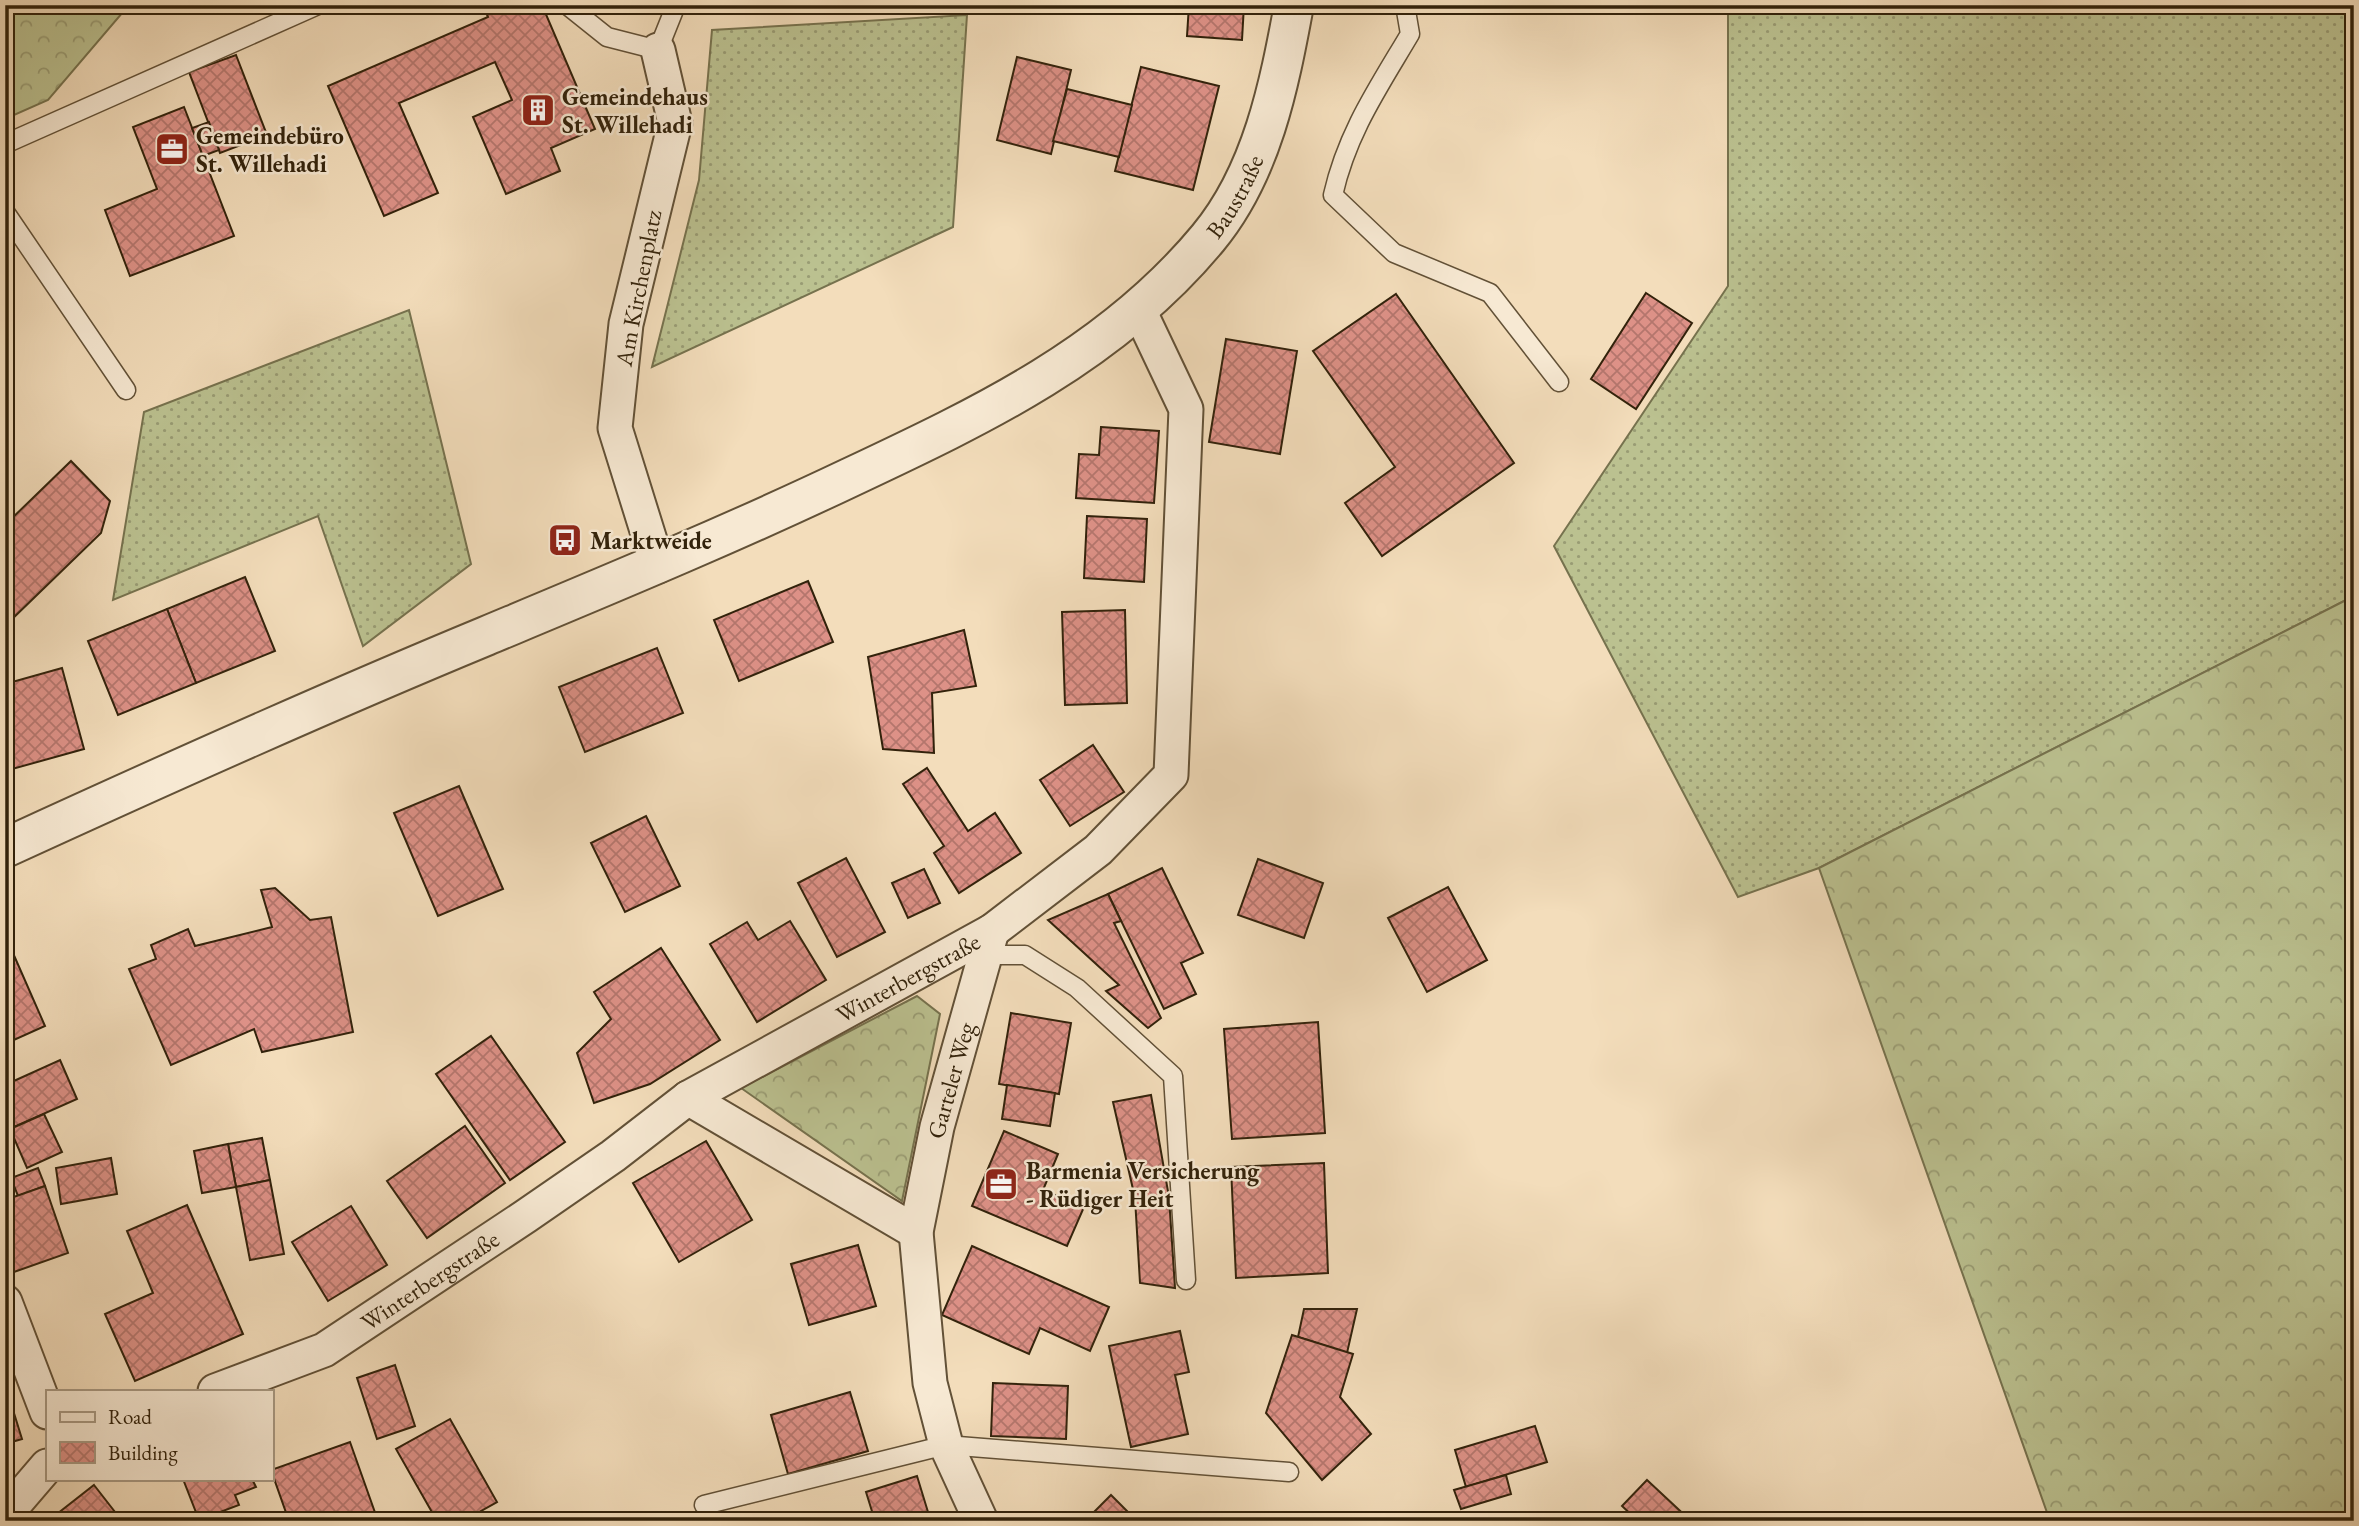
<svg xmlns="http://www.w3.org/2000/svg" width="2359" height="1526" font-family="'EB Garamond',serif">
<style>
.grass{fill:url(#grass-dots);stroke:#76724e;stroke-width:2}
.forest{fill:url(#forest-crowns);stroke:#76724e;stroke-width:2}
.building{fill:url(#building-cross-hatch);stroke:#32220b;stroke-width:2}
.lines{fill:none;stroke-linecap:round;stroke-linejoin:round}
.service-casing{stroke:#625137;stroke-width:21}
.minor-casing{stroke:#625137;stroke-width:37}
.tertiary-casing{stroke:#625137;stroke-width:42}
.service{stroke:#f7e9d3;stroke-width:18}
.minor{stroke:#f7e9d3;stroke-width:33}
.tertiary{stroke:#f7e9d3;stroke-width:38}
.labels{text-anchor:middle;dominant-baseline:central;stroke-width:5;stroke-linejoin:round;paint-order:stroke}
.poi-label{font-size:24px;font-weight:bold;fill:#32220b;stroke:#f7e9d3;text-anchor:start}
.street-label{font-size:24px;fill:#32220b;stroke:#f7e9d3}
</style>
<defs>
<pattern id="grass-dots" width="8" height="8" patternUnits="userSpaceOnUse" patternTransform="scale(1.75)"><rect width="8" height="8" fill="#bbc190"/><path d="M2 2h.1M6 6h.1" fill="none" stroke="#999c74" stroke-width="1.8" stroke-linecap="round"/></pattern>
<pattern id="forest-crowns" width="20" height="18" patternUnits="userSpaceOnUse" patternTransform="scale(1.75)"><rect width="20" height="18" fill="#bbc190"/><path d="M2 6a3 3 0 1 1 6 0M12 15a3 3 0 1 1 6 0" fill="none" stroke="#999c74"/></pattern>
<pattern id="building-cross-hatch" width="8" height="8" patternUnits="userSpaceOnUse" patternTransform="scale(1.75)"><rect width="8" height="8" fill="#dd9187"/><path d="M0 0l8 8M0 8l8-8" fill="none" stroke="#b4766d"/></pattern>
</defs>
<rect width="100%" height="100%" fill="#f3ddbb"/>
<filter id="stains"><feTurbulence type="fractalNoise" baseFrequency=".00286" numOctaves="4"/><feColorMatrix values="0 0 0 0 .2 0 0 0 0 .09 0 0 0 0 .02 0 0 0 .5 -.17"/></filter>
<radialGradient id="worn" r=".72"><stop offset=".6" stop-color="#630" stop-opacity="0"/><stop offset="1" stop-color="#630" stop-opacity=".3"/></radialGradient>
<g class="grass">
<polygon points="1728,5 2354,5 2354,596 1819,868 1738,897 1554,546 1728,286"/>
<polygon points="967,15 953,227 652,367 699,180 712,30"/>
<polygon points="409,310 471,564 363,646 318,516 113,600 144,412"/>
</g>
<g class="forest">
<polygon points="5,5 129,5 48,100 5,119"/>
<polygon points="2354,596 2354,1521 2050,1521 1819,868"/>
<polygon points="917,996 940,1014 902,1201 741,1088"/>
</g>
<g class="building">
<polygon points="483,5 542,5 595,129 551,148 560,171 506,194 473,117 512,100 495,62 399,103 438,193 384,216 328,86 488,17"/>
<polygon points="1189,5 1244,5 1242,40 1187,36"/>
<polygon points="236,55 267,135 220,153 189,72"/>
<polygon points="1017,57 1071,70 1051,154 997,140"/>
<polygon points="1141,67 1219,86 1193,190 1115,171"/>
<polygon points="1067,89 1132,105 1119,157 1053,141"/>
<polygon points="184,107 234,236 130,276 105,210 157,189 133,127"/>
<polygon points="209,122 219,150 203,156 192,128"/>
<polygon points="1646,293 1692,323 1636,409 1591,379"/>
<polygon points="1396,294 1514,463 1382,556 1345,503 1395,467 1313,351"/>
<polygon points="1226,339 1297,351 1280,454 1209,442"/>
<polygon points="1101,427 1159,431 1154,503 1076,498 1079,454 1099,455"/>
<polygon points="71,461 110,501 101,533 9,622 5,618 5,525"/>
<polygon points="1087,516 1147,519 1144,582 1084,578"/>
<polygon points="245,577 275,651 196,683 167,609"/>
<polygon points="808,581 833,642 739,681 714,620"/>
<polygon points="167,609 196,683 118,715 88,641"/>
<polygon points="1125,610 1127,703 1065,705 1062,612"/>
<polygon points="964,630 976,686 932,693 934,753 883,749 868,657"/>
<polygon points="657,648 683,713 585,752 559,687"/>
<polygon points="62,668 84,749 5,771 5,684"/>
<polygon points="1093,745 1124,792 1070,826 1040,780"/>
<polygon points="927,768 968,831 995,813 1021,853 959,893 934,853 944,846 903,784"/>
<polygon points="459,786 503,889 438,916 394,813"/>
<polygon points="646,816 680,886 625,912 591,843"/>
<polygon points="846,858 885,932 837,957 798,883"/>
<polygon points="1258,859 1323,883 1304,938 1238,915"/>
<polygon points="1162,868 1203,953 1181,963 1196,994 1164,1009 1108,894"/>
<polygon points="924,869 940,903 908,918 892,883"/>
<polygon points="1448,887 1487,960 1427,992 1388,918"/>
<polygon points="275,888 310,920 331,917 353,1032 262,1052 254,1029 171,1065 129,969 156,959 151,945 188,929 195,946 272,927 261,890"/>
<polygon points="1108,894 1121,921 1114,923 1161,1018 1148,1028 1106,991 1119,985 1048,920"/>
<polygon points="790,921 826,980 757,1022 710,944 747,922 758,940"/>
<polygon points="9,944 45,1026 5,1044 5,946"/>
<polygon points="661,948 720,1040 650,1084 594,1103 577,1053 611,1019 594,992"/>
<polygon points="1011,1013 1071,1023 1059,1094 999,1084"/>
<polygon points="1318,1022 1325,1133 1232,1139 1224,1029"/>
<polygon points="491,1036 565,1142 510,1180 436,1074"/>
<polygon points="60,1060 77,1099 5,1131 5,1085"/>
<polygon points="1007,1085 1055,1093 1050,1126 1002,1119"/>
<polygon points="1151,1095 1169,1197 1175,1288 1140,1283 1135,1198 1113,1102"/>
<polygon points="44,1114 62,1152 27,1168 10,1129"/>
<polygon points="465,1126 505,1183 427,1238 387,1181"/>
<polygon points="1004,1131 1058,1154 1043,1190 1084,1207 1067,1246 972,1206"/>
<polygon points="262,1138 270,1180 236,1187 228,1144"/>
<polygon points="706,1141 752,1220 679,1262 633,1183"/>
<polygon points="228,1144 236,1187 202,1193 194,1151"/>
<polygon points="111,1158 117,1194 61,1204 56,1168"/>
<polygon points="1324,1163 1328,1273 1236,1278 1231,1167"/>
<polygon points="38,1168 45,1186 18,1196 11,1178"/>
<polygon points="270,1180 284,1254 250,1260 236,1187"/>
<polygon points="45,1186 68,1253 14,1272 5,1248 5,1200"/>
<polygon points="187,1205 243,1334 135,1381 105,1314 153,1293 127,1231"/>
<polygon points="351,1206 387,1265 328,1301 292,1242"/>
<polygon points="858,1245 876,1306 809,1325 791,1264"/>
<polygon points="972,1246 1109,1307 1090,1351 1040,1328 1029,1354 942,1315"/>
<polygon points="1304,1309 1357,1309 1347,1353 1298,1337"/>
<polygon points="1180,1331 1189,1372 1175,1375 1188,1434 1131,1447 1109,1346"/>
<polygon points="1292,1335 1353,1354 1340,1397 1371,1434 1322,1480 1266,1413"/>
<polygon points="395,1365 415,1426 377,1439 357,1378"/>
<polygon points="993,1383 1068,1386 1066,1439 991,1436"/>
<polygon points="5,1384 22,1439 5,1444"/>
<polygon points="850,1392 868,1451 788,1474 771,1415"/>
<polygon points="450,1419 497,1502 463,1521 437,1521 396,1449"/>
<polygon points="1535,1426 1547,1462 1466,1487 1455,1450"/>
<polygon points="350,1442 378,1521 289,1521 271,1470"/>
<polygon points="1506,1475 1511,1494 1461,1509 1454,1490"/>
<polygon points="917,1476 928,1512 899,1521 875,1521 866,1492"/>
<polygon points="183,1479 252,1479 256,1487 235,1495 239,1505 199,1520"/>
<polygon points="1647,1480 1691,1521 1638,1521 1622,1506"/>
<polygon points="94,1485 122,1521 48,1521"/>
<polygon points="1111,1495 1137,1521 1085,1521"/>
</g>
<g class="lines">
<g class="service-casing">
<g id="service">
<polyline points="567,5 607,37 658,50 676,5"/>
<path d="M1405,5L1410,34C1378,88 1347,133 1333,195L1394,253L1490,293L1559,382"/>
<polyline points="5,144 318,5"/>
<polyline points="5,212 126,390"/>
<polyline points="988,955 1025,955 1077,988 1173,1076 1186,1280"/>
<polyline points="704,1505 946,1445 1289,1472"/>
</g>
</g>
<g class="minor-casing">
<g id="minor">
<polyline points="658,50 675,123 626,324 615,428 658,566"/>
<polyline points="688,1098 916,1232"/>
<polyline points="5,1302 47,1412"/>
<path id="s1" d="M215,1391L324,1350L526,1216L613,1156L688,1098L992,931L1098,850L1171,775L1186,409L1138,308"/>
<polyline points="5,1515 47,1466"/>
<path id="s2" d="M981,1521L946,1445L930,1383L916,1232L937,1127L992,931"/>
</g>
</g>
<g class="tertiary-casing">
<g id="tertiary">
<path id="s3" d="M5,848C164,775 324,703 486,636C608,585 729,535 849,478C983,415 1112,354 1208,238C1262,173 1279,86 1294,5"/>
</g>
</g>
<use href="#service" class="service"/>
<use href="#minor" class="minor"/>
<use href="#tertiary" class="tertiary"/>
</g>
<defs>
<g id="building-square" transform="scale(1.75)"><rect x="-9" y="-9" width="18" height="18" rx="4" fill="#8f2418" stroke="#f7e9d3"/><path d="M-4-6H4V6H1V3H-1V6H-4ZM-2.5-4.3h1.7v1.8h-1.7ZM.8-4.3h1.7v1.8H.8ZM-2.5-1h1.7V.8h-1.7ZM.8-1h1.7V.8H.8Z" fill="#fff"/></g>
<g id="office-square" transform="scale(1.75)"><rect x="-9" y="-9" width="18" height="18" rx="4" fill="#8f2418" stroke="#f7e9d3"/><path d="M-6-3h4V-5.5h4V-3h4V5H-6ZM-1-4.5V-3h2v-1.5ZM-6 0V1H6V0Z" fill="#fff"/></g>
<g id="bus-square" transform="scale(1.75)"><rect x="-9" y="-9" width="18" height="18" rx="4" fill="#8f2418" stroke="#f7e9d3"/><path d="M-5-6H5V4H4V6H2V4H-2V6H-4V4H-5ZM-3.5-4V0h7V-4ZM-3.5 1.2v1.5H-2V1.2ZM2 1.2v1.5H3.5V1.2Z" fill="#fff"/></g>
</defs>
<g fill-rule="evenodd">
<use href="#building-square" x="538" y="110"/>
<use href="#office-square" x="172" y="149"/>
<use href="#bus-square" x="565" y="540"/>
<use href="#office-square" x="1001" y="1184"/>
</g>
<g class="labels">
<g class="poi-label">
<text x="562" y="96">Gemeindehaus<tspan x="562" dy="28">St. Willehadi</tspan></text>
<text x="196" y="135">Gemeindebüro<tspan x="196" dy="28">St. Willehadi</tspan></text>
<text x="590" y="540">Marktweide</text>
<text x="1026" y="1170">Barmenia Versicherung<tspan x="1026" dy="28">- Rüdiger Heit</tspan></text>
</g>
<g class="street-label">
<text stroke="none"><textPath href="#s3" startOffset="1407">Baustraße</textPath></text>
<text transform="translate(638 288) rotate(-79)">Am Kirchenplatz</text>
<text stroke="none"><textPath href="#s1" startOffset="810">Winterbergstraße</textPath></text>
<text stroke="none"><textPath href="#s2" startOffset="455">Garteler Weg</textPath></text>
<text stroke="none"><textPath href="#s1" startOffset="243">Winterbergstraße</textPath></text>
</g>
</g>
<rect width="2359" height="1526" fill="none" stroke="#f3ddbb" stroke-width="28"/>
<rect x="7" y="7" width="2345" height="1512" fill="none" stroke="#32220b" stroke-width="3.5"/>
<rect x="14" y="14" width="2331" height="1498" fill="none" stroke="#32220b" stroke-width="2"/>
<rect x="46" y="1390" width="228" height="91" fill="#f7e9d3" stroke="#a89983" stroke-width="2"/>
<rect x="60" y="1412" width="35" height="10" fill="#f7e9d3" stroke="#a89983" stroke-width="2"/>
<text x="108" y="1424" font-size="21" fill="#32220b">Road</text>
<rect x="60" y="1442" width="35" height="21" fill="url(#building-cross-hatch)" stroke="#a89983" stroke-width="2"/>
<text x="108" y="1460" font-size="21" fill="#32220b">Building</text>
<rect width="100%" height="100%" filter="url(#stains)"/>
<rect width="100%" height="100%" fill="url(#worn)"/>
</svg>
